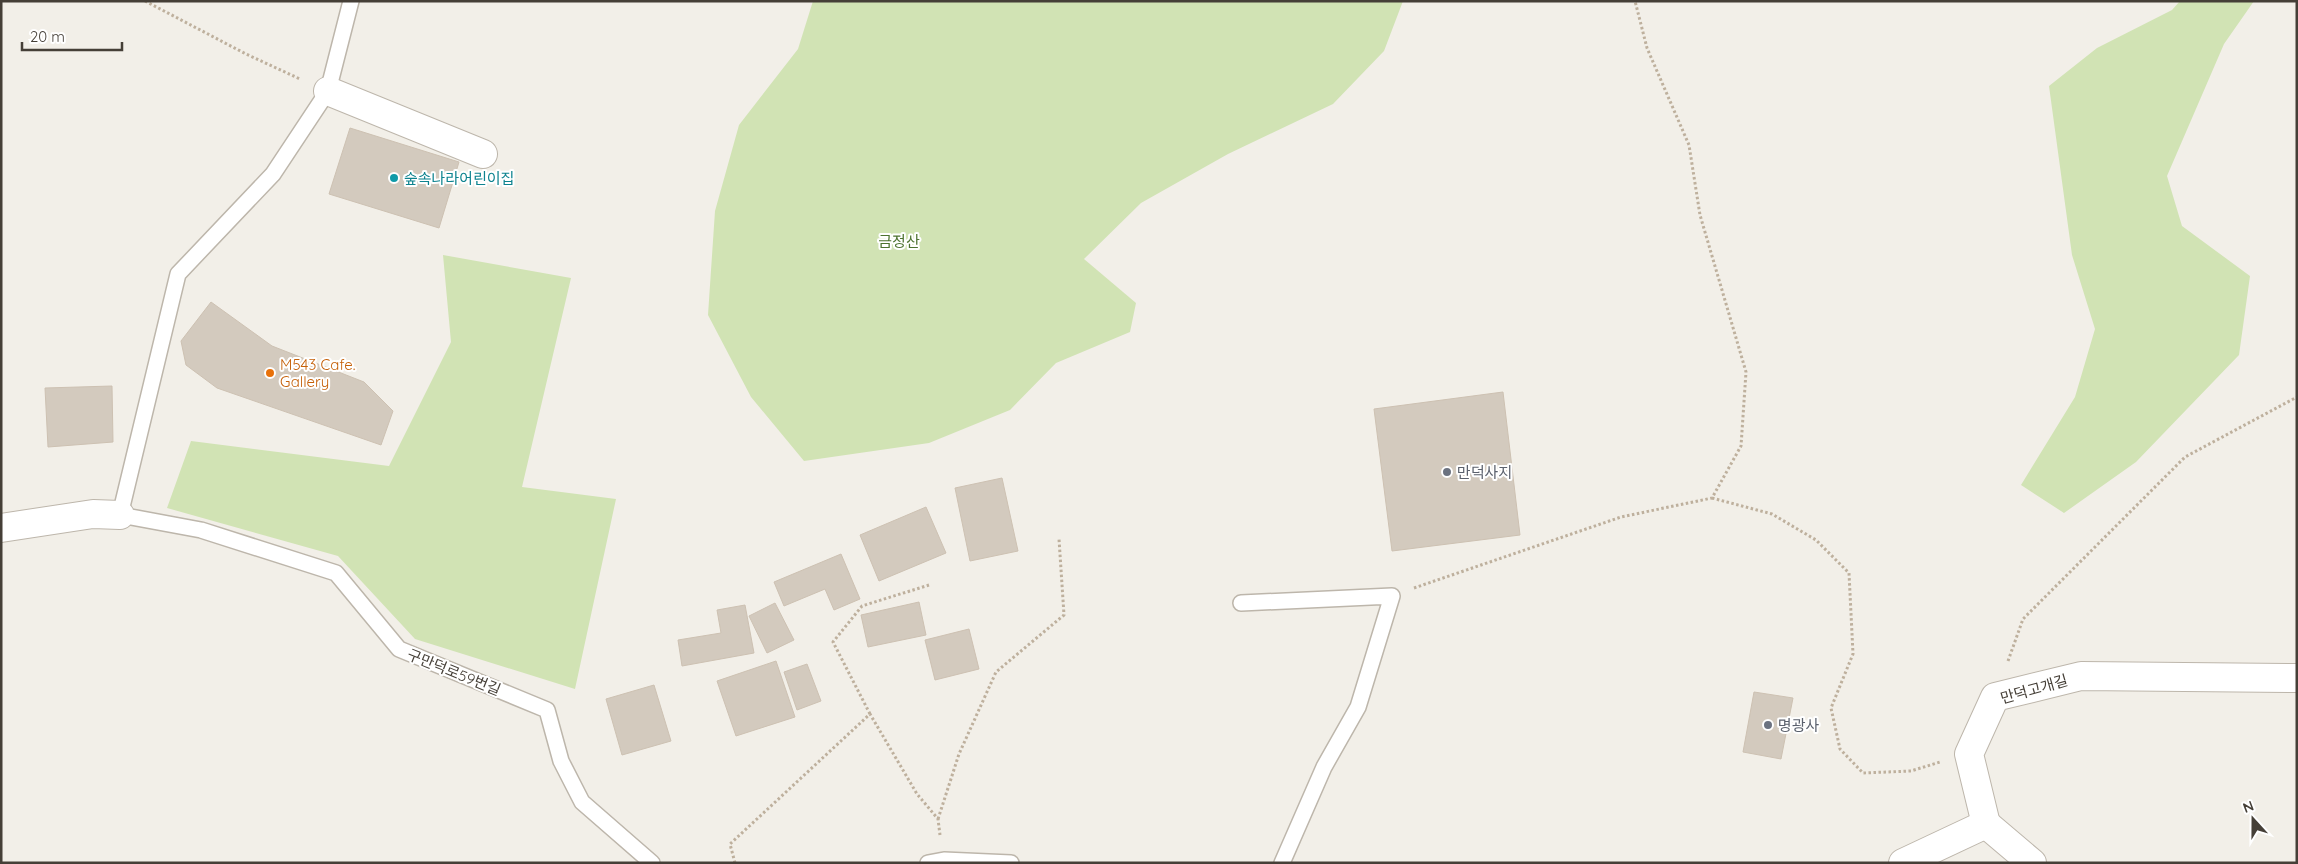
<svg xmlns="http://www.w3.org/2000/svg" width="2298" height="864" font-family="Quicksand,'Noto Sans KR',sans-serif">
<style>
.green{fill:#d1e3b4}
.building{fill:#d3cabe;stroke:#cdc1b2}
.lines{fill:none;stroke-linecap:round;stroke-linejoin:round}
.service-casing{stroke:#bdb6ab;stroke-width:18}
.minor-casing{stroke:#bdb6ab;stroke-width:30}
.path{stroke:#beb09d;stroke-width:3;stroke-dasharray:2.5 2.5;stroke-linecap:butt}
.service{stroke:#fff;stroke-width:15}
.minor{stroke:#fff;stroke-width:28}
.culture-dot{fill:#0f9aa8;stroke:#fff;stroke-width:2}
.food-dot{fill:#e8710a;stroke:#fff;stroke-width:2}
.worship-dot{fill:#6b7280;stroke:#fff;stroke-width:2}
.labels{text-anchor:middle;dominant-baseline:central;stroke-width:4;stroke-linejoin:round;paint-order:stroke}
.culture-label{font-size:15px;fill:#0d838f;stroke:#fff;text-anchor:start}
.park-label{font-size:15px;fill:#4c722f;stroke:#fff}
.food-label{font-size:15px;fill:#c56008;stroke:#fff;text-anchor:start}
.worship-label{font-size:15px;fill:#5b616d;stroke:#fff;text-anchor:start}
.street-label{font-size:15px;fill:#453f37;stroke:#fff}
</style>
<rect width="100%" height="100%" fill="#f2efe8"/>
<g class="green">
<polygon points="813,1 1403,1 1384,51 1333,104 1228,154 1141,203 1084,259 1136,303 1130,332 1056,363 1010,410 929,443 804,461 751,397 708,315 715,211 739,125 798,49"/>
<polygon points="2180,1 2254,1 2224,44 2167,176 2182,226 2250,276 2239,355 2136,462 2064,513 2021,485 2075,397 2095,329 2072,255 2049,86 2097,48 2172,10"/>
<polygon points="443,255 571,278 522,487 616,499 575,689 415,639 338,556 167,508 191,441 389,466 451,342"/>
</g>
<g class="building">
<polygon points="350,128 459,162 439,228 329,194"/>
<polygon points="211,302 272,346 364,382 393,411 381,445 217,388 186,365 181,341"/>
<polygon points="112,386 113,442 48,447 45,388"/>
<polygon points="1503,392 1520,535 1392,551 1374,409"/>
<polygon points="1002,478 1018,551 970,561 955,488"/>
<polygon points="926,507 946,553 879,581 860,535"/>
<polygon points="841,554 860,599 834,610 825,589 784,606 774,582"/>
<polygon points="919,602 926,635 868,647 861,615"/>
<polygon points="775,603 794,640 767,653 749,616"/>
<polygon points="745,605 754,653 682,666 678,640 721,633 717,610"/>
<polygon points="969,629 979,669 935,680 925,640"/>
<polygon points="776,661 795,717 736,736 717,681"/>
<polygon points="807,664 821,701 797,710 784,672"/>
<polygon points="654,685 671,741 622,755 606,699"/>
<polygon points="1754,692 1793,698 1781,759 1743,752"/>
</g>
<g class="lines">
<g class="service-casing">
<g id="service">
<polyline points="351,1 328,91 273,174 178,274 120,515 201,530 336,573 399,649 547,710 561,761 582,802 652,863"/>
<polyline points="1241,603 1392,596 1358,707 1324,767 1282,863"/>
<polyline points="928,863 944,860 1011,863"/>
</g>
</g>
<g class="minor-casing">
<g id="minor">
<polyline points="328,91 483,154"/>
<polyline points="1,528 93,514 120,515"/>
<polyline points="1986,824 1969,754 1995,697 2081,676 2297,678"/>
<polyline points="1986,824 2032,863"/>
<polyline points="1903,863 1986,824"/>
</g>
</g>
<g class="path">
<polyline points="145,1 246,54 300,79"/>
<polyline points="1712,498 1772,514 1816,540 1849,573 1853,654 1831,708 1840,749 1863,773 1911,771 1940,762"/>
<polyline points="1414,588 1621,517 1712,498 1741,446 1746,372 1700,215 1689,145 1647,48 1635,1"/>
<polyline points="2008,661 2023,619 2185,457 2297,397"/>
<polyline points="870,714 833,642 862,606 929,585"/>
<polyline points="938,819 959,754 996,672 1064,615 1059,539"/>
<polyline points="735,863 730,844 870,714 917,794 938,819 940,835"/>
</g>
<use href="#service" class="service"/>
<use href="#minor" class="minor"/>
</g>
<circle class="culture-dot" cx="394" cy="178" r="5"/>
<circle class="food-dot" cx="270" cy="373" r="5"/>
<g class="worship-dot">
<circle cx="1447" cy="472" r="5"/>
<circle cx="1768" cy="725" r="5"/>
</g>
<g class="labels">
<g class="culture-label">
<text x="404" y="178">숲속나라어린이집</text>
</g>
<g class="park-label">
<text x="899" y="241">금정산</text>
</g>
<g class="food-label">
<text x="280" y="364">M543 Cafe.<tspan x="280" dy="17">Gallery</tspan></text>
</g>
<g class="worship-label">
<text x="1457" y="472">만덕사지</text>
<text x="1778" y="725">명광사</text>
</g>
<g class="street-label">
<text transform="translate(454 672) rotate(22)">구만덕로59번길</text>
<text transform="translate(2034 689) rotate(-16)">만덕고개길</text>
</g>
</g>
<rect width="2298" height="864" fill="none" stroke="#453f37" stroke-width="5"/>
<g transform="translate(2253 819) rotate(339)" stroke="#ffffff" stroke-width="4" paint-order="stroke">
<path d="M0-4L9 19L0 12L-9 19Z" fill="#453f37"/>
<text y="-8" font-size="14" font-weight="bold" text-anchor="middle" fill="#453f37">N</text>
</g>
<path d="M22 42v8h100v-8" fill="none" stroke="#453f37" stroke-width="2.5"/>
<text x="30" y="42" font-size="15" fill="#453f37" stroke="#ffffff" stroke-width="4" paint-order="stroke">20 m</text>
</svg>
